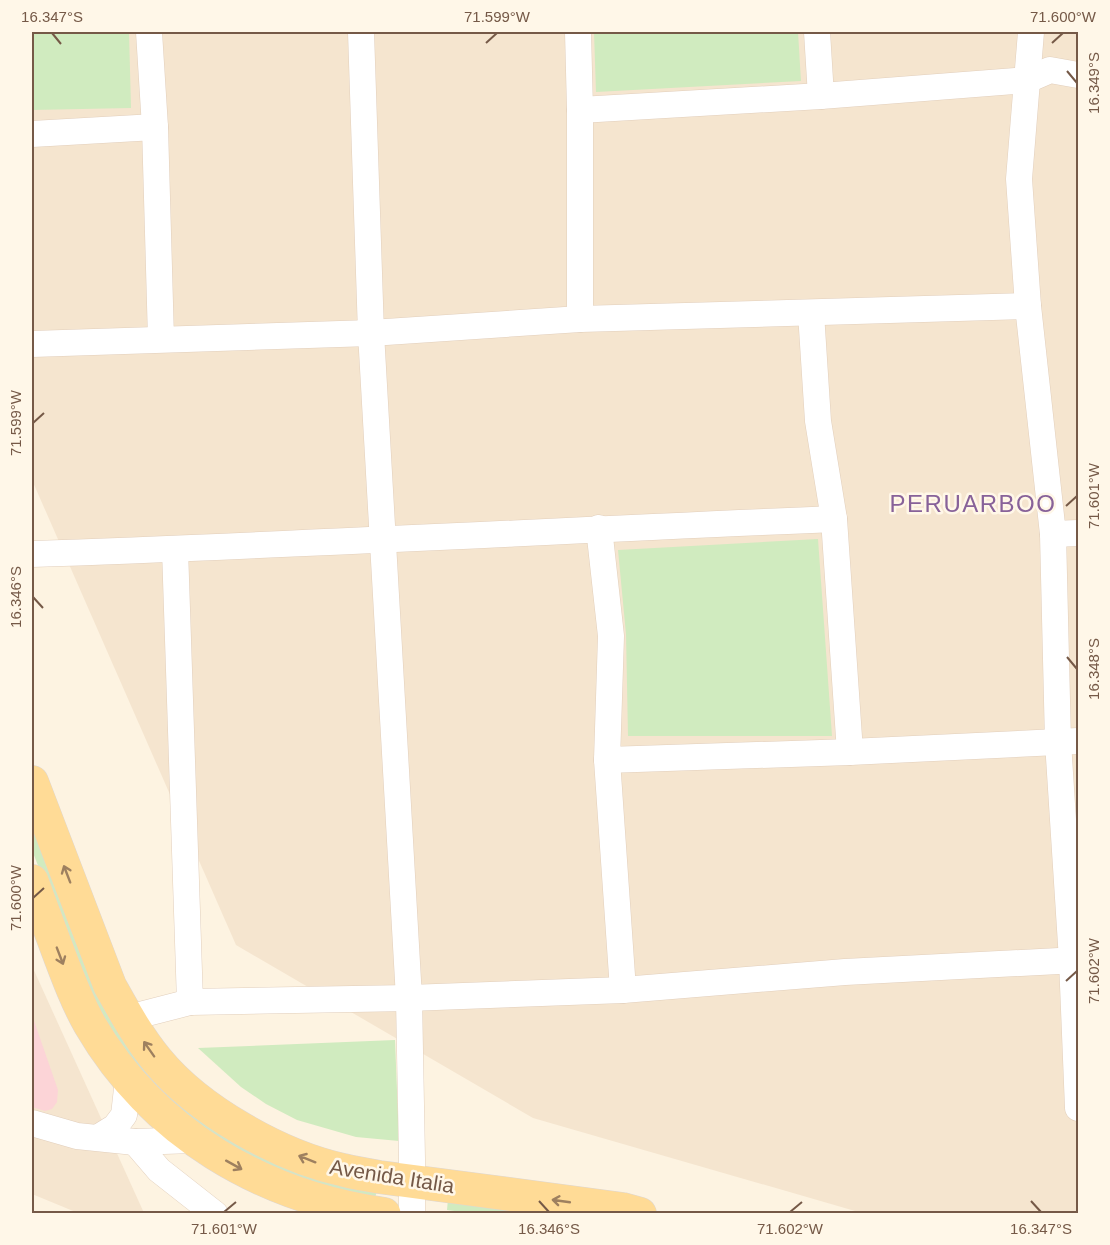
<svg xmlns="http://www.w3.org/2000/svg" width="1110" height="1245" font-family="Helvetica,sans-serif">
<style>
.residential{fill:#f5e5cf}
.medical{fill:#fcd4d7}
.green{fill:#d0ebbf}
.lines{fill:none;stroke-linecap:round;stroke-linejoin:round}
.minor-casing{stroke:#e2cfbc;stroke-width:27}
.primary-casing{stroke:#ded7d3;stroke-width:34}
.minor{stroke:#fff;stroke-width:26}
.primary{stroke:#ffdb96;stroke-width:33}
.oneway{stroke:#9e805f}
.ticks{fill:none;stroke:#755947;stroke-width:2}
.labels{text-anchor:middle;dominant-baseline:central;stroke-width:5;stroke-linejoin:round;paint-order:stroke}
.street-label{font-size:21px;fill:#755947;stroke:#fff7e8}
.quarter-label{font-size:24px;letter-spacing:1.5px;fill:#886299;stroke:#fff7e8}
.neatline{fill:none;stroke:#755947;stroke-width:2}
.ticks-label{font-size:15px;text-anchor:middle;fill:#755947}
</style>
<rect width="100%" height="100%" fill="#fdf3e1"/>
<g class="residential">
<polygon points="32,32 1078,32 1078,1213 862,1213 533,1118 236,945 32,480"/>
<polygon points="32,966 144,1213 78,1213 32,1194"/>
</g>
<polygon class="medical" points="32,1015 58,1090 57,1102 52,1109 45,1111 32,1107"/>
<g class="green">
<polygon points="32,32 129,32 131,108 32,110"/>
<polygon points="594,32 798,32 801,81 596,92"/>
<polygon points="818,539 832,736 628,736 626,634 618,550"/>
<polygon points="32,820 141,1060 377,1189 375,1199 303,1183 213,1139 134,1066 87,993 32,850"/>
<polygon points="395,1040 399,1141 356,1137 297,1120 266,1104 241,1087 198,1048"/>
<polygon points="448,1199 562,1213 477,1214 447,1210"/>
</g>
<g class="lines">
<g class="minor-casing">
<g id="minor">
<polyline points="149,32 155,127 161,339"/>
<polyline points="361,32 371,333 409,998 412,1159 412,1214"/>
<polyline points="578,32 580,110 580,319"/>
<polyline points="817,32 821,96"/>
<polyline points="1031,32 1019,179 1028,306 1053,534 1058,742 1072,960 1078,1108"/>
<polyline points="580,110 821,96 1027,80 1050,70 1078,75"/>
<polyline points="32,134 155,127"/>
<polyline points="811,313 818,421 834,519 850,752"/>
<polyline points="32,344 371,333 580,319 1028,306"/>
<polyline points="599,528 611,636 607,760 623,990"/>
<polyline points="1053,534 1078,533"/>
<polyline points="175,549 190,1002"/>
<path d="M32,554C299,545 567,530 834,519"/>
<polyline points="607,760 850,752 1078,741"/>
<polyline points="128,1018 190,1002 409,998 623,990 845,972 1078,960"/>
<polyline points="32,1123 77,1136 135,1142 193,1140"/>
<polyline points="99,1137 115,1127 124,1115 128,1080"/>
<polyline points="135,1142 159,1170 215,1214"/>
</g>
</g>
<g class="primary-casing">
<g id="primary">
<path d="M32,782L110,986C124,1011 138,1037 157,1060C198,1110 279,1156 343,1170C355,1173 367,1175 379,1177L622,1209L640,1214"/>
<path d="M32,881C41,906 50,930 59,954C68,978 77,1002 90,1025C153,1133 262,1197 384,1214"/>
</g>
</g>
<use href="#minor" class="minor"/>
<use href="#primary" class="primary"/>
</g>
<defs><path id="oneway-shaft" d="M-6 0H5M1.5-3L5.5 0L1.5 3" fill="none" stroke-width="1.6" stroke-linecap="round" stroke-linejoin="round" transform="scale(1.5)"/></defs>
<g class="oneway">
<use href="#oneway-shaft" transform="translate(67 874) rotate(-111)"/>
<use href="#oneway-shaft" transform="translate(60 956) rotate(69)"/>
<use href="#oneway-shaft" transform="translate(149 1049) rotate(-125)"/>
<use href="#oneway-shaft" transform="translate(307 1159) rotate(-158)"/>
<use href="#oneway-shaft" transform="translate(234 1165) rotate(29)"/>
<use href="#oneway-shaft" transform="translate(561 1201) rotate(-172)"/>
</g>
<path class="ticks" d="M52,33L61,44M486,43L497,33M1052,43L1063,33M1067,71L1077,83M33,423L44,413M1066,506L1077,496M33,597L43,608M1067,657L1077,669M33,898L44,888M1066,981L1077,971M539,1201L549,1212M1031,1201L1041,1212M224,1212L236,1202M790,1212L802,1202"/>
<g class="labels">
<g class="street-label">
<text transform="translate(392 1176) rotate(9)">Avenida Italia</text>
</g>
<g class="quarter-label">
<text x="973" y="503">PERUARBOO</text>
</g>
</g>
<rect width="1110" height="1245" fill="none" stroke="#fff7e8" stroke-width="66"/>
<rect x="33" y="33" width="1044" height="1179" class="neatline"/>
<g class="ticks-label">
<text x="52" y="22">16.347°S</text>
<text x="497" y="22">71.599°W</text>
<text x="1063" y="22">71.600°W</text>
<text transform="translate(1094 83) rotate(-90)" y="5">16.349°S</text>
<text transform="translate(16 423) rotate(-90)" y="5">71.599°W</text>
<text transform="translate(1094 496) rotate(-90)" y="5">71.601°W</text>
<text transform="translate(16 597) rotate(-90)" y="5">16.346°S</text>
<text transform="translate(1094 669) rotate(-90)" y="5">16.348°S</text>
<text transform="translate(16 898) rotate(-90)" y="5">71.600°W</text>
<text transform="translate(1094 971) rotate(-90)" y="5">71.602°W</text>
<text x="224" y="1234">71.601°W</text>
<text x="549" y="1234">16.346°S</text>
<text x="790" y="1234">71.602°W</text>
<text x="1041" y="1234">16.347°S</text>
</g>
</svg>
